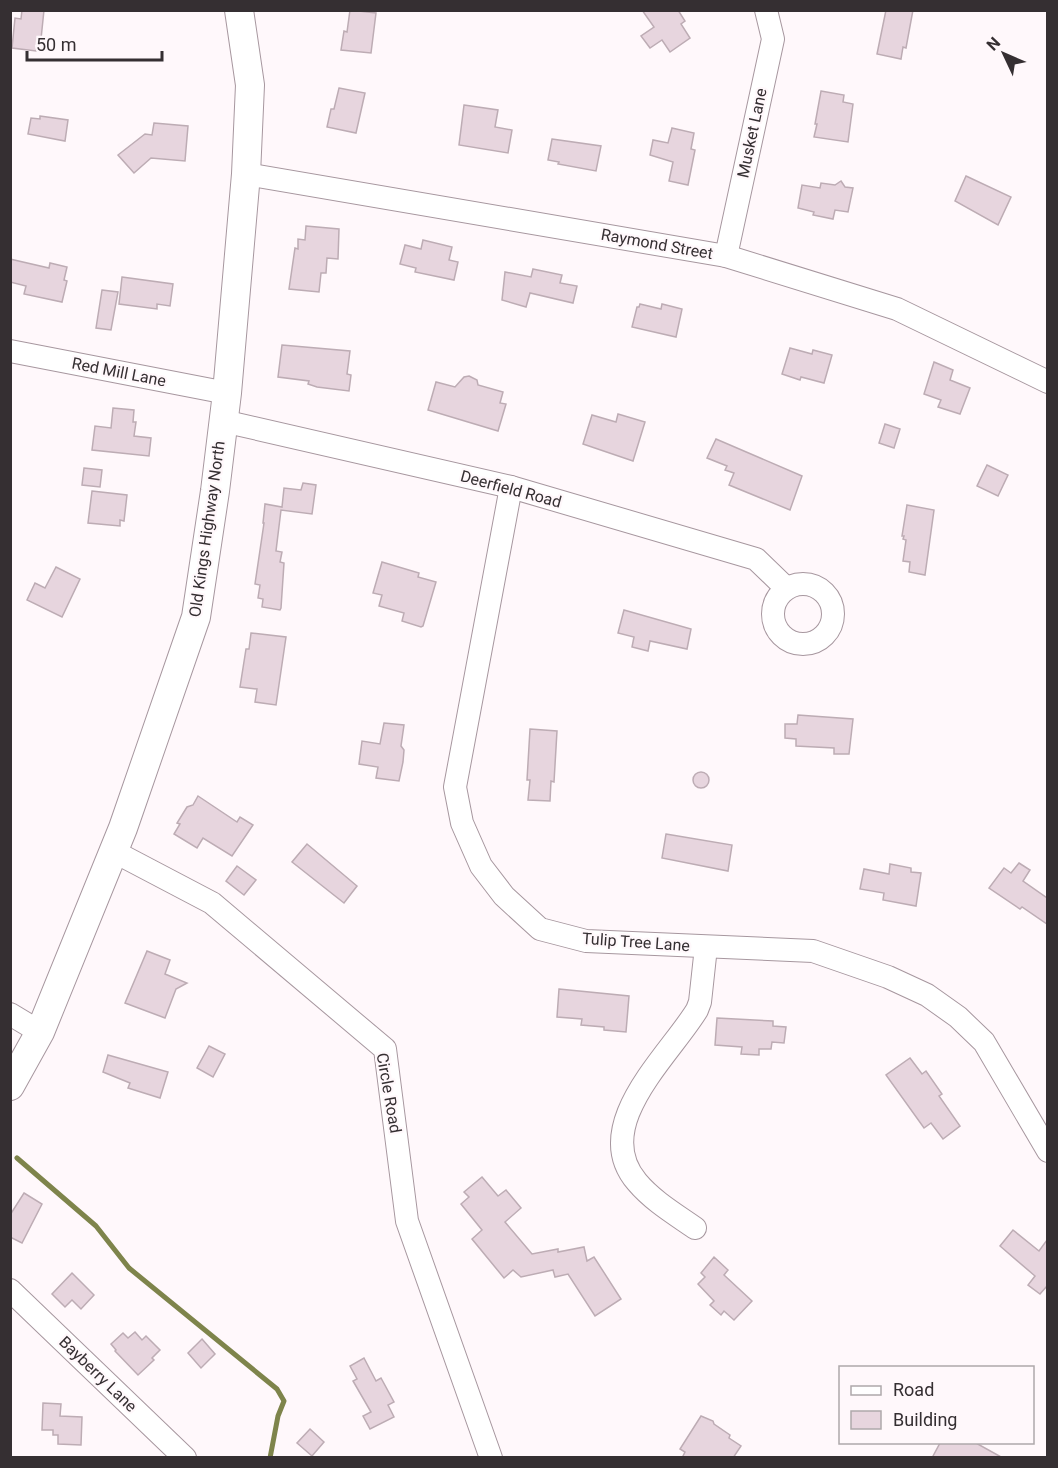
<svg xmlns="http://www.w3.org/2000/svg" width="1058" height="1468" font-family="Roboto,sans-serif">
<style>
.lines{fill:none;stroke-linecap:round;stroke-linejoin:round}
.stream{stroke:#7e844b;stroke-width:5}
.building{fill:#e7d5de;stroke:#bdacb4;stroke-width:1.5}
.minor-casing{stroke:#a7979f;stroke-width:24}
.major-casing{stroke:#a7979f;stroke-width:30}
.minor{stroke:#fff;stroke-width:22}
.major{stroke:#fff;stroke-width:28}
.labels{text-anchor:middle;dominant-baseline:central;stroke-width:4.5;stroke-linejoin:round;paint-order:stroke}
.street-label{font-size:16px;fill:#352f32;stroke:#fff8fb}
</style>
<rect width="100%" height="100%" fill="#fff8fb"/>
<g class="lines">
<polyline class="stream" points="17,1158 96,1226 129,1268 277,1389 284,1401 278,1416 270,1458"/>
</g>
<g class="building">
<polygon points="22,10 44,10 41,39 38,38 36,51 12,48 15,18 21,19"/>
<polygon points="350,10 376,13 371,53 341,50 344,31 347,32"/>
<polygon points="642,10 678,10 685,21 681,24 690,38 670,52 662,40 650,48 641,36 654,27"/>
<polygon points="886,10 913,10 906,48 903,47 901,59 877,54"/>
<polygon points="339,88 365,93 356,133 327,127 331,109 334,109"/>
<polygon points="821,91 844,95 843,102 853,104 848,142 814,137 817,124 815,124"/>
<polygon points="464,105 498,110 495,127 512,130 508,153 459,145"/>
<polygon points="40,116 68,120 65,141 28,134 31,118 40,119"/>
<polygon points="154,123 188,126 185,161 151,158 134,173 118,155 145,134 152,135"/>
<polygon points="672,128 694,133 691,149 695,150 688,185 669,181 673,162 650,155 653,140 668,143"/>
<polygon points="552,139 601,146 596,171 558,164 559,162 548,160"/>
<polygon points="966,176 1011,197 998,225 955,201"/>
<polygon points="841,181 845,187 853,188 848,212 835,210 833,219 813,215 814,212 798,208 802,185 820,188 821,183 835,185"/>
<polygon points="306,226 339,229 338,259 327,258 326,273 321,273 319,292 289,289 295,248 298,249 298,239 305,240"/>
<polygon points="423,240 452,247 449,260 458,262 454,280 415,272 416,268 400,264 405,245 421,249"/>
<polygon points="10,259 49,268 50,263 67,267 64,280 67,281 62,302 24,294 26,286 10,282"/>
<polygon points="533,269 562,275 560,283 577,286 573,303 530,293 526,307 502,300 505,272 531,277"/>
<polygon points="122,277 173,284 170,306 157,304 157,309 119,304"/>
<polygon points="102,290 118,292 111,330 96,328"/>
<polygon points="640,304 661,309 662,304 682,309 676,337 632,327 637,307 639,307"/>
<polygon points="282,345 350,351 347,374 351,375 349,391 317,387 308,384 309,381 278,377"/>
<polygon points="790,348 812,354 813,350 832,355 824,383 801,377 800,380 782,374"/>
<polygon points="934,362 953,370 950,380 970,388 960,414 938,407 941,400 924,394"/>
<polygon points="469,376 477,380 478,385 503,392 500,403 506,404 498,431 428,410 436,382 455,387 464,377"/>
<polygon points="113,408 134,410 133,422 136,422 134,436 151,438 149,456 92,450 95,426 111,428"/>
<polygon points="618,414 645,422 633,461 583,444 592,415 616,422"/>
<polygon points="885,424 900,429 894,448 879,443"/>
<polygon points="716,439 802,476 790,510 729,485 734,473 725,470 727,466 707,458"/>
<polygon points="987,465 1008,475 998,496 977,486"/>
<polygon points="84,468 102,470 100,487 82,485"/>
<polygon points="303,483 316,485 312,514 281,510 276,551 282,552 280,562 284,563 281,608 280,610 262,607 263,599 258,598 260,585 255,584 264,523 263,523 265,504 282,507 284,488 301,490"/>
<polygon points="92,491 127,495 124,521 120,520 120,526 88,523"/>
<polygon points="907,505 934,510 925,575 909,572 910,562 903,561 906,540 903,539 904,536 902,536"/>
<polygon points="382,562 419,573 418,577 436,582 423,626 421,627 402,621 404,613 379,606 382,595 373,593"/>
<polygon points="56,567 80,579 62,617 27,600 35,583 45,588"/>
<polygon points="624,610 691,629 687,649 650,641 648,651 632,647 634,637 618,633"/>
<polygon points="251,633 286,637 276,705 255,702 257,689 240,687 246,649 249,649"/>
<polygon points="798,715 853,719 849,754 834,754 834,748 796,746 796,739 785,738 785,724 797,724"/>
<polygon points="384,723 404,725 401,746 404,750 403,762 399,781 376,778 378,767 359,764 362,741 380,744"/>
<polygon points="530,729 557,731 554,782 551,781 550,801 528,800 530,780 527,780"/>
<circle cx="701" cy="780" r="8"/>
<polygon points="198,796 237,822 240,817 253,825 232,856 203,838 197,848 174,834 180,824 177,823 187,807 193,805"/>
<polygon points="666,834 732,845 728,871 662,858"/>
<polygon points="307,844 357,886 344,903 292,862"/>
<polygon points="1019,863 1030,870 1023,881 1047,898 1047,924 1022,907 1020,909 989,888 1004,868 1011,873"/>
<polygon points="890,864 911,868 911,872 921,873 916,906 883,900 884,893 860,889 864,869 889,874"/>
<polygon points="237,866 256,880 244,895 226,881"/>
<polygon points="147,951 170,960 165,974 187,983 176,989 165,1018 125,1003"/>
<polygon points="559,989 629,996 626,1032 604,1030 604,1027 581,1025 582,1019 557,1017"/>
<polygon points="717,1018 773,1021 773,1026 786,1027 784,1043 772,1042 771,1049 759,1049 759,1055 741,1054 742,1047 715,1045"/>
<polygon points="209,1046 225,1054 213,1077 197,1068"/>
<polygon points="108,1055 168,1072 160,1098 128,1088 130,1083 103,1072"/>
<polygon points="910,1058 922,1074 926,1071 942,1094 939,1096 960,1126 943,1139 931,1123 924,1128 886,1075"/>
<polygon points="482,1177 498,1196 506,1190 521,1208 505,1222 532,1254 558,1249 558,1252 584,1247 587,1261 594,1257 621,1299 595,1316 568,1274 555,1277 553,1270 521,1277 513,1270 504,1278 472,1239 482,1230 461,1204 469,1197 464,1192"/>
<polygon points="24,1193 42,1204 22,1243 10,1237 10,1215"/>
<polygon points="1013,1230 1039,1251 1047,1240 1047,1286 1040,1294 1028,1285 1035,1276 1000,1246"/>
<polygon points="714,1257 728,1270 724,1275 752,1301 734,1320 724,1311 721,1315 710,1305 714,1301 698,1284 705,1277 701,1273"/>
<polygon points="72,1273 94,1295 81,1309 72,1300 65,1307 52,1294"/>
<polygon points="135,1332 142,1340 146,1336 160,1350 152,1358 154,1360 138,1375 115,1351 116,1350 111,1344 123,1333 128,1338"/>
<polygon points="202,1339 215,1354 201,1368 188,1353"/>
<polygon points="364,1358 376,1381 381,1378 394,1402 388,1405 394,1417 370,1429 363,1416 371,1412 353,1381 357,1379 350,1366"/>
<polygon points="43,1403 61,1404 60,1416 82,1417 81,1445 58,1444 58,1435 53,1435 53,1430 42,1430"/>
<polygon points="701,1416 713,1421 714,1424 730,1435 729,1438 741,1446 733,1458 682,1458 685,1452 680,1449"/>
<polygon points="310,1429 324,1442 312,1456 297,1443"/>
<polygon points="940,1443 976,1443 1003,1458 932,1458"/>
</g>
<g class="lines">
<g class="minor-casing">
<g id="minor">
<polyline points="246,174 726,256 897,309 1048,382"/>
<polyline points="726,256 773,39 766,10"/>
<polyline points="10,351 227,393"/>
<polyline points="223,421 511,487 756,559 786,588"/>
<polyline points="511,487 455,787 462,823 481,866 504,896 540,929 586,941 813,951 888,977 927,995 958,1017 984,1042 1048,1151"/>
<circle cx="803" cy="614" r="30"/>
<polyline points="113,851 212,903 385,1049 407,1221 491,1458"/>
<polyline points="10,1014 40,1032"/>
<path d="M695,1228C675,1214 653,1201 637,1182C589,1126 669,1056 697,1010L700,1002L706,947"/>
<polyline points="10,1290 185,1458"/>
</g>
</g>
<g class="major-casing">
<polyline id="major" points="10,1086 40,1032 123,828 196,617 215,491 227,393 246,174 250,85 239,10"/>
</g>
<use href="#minor" class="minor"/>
<use href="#major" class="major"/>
</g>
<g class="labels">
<g class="street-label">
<text transform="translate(752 133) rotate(-78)">Musket Lane</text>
<text transform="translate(657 244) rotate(10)">Raymond Street</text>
<text transform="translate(119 372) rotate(11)">Red Mill Lane</text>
<text transform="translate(511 489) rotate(15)">Deerfield Road</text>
<text transform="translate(207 529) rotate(-82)">Old Kings Highway North</text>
<text transform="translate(636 942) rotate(4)">Tulip Tree Lane</text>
<text transform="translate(389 1093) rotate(80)">Circle Road</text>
<text transform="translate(98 1374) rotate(44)">Bayberry Lane</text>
</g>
</g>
<rect width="1058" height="1468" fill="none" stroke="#352f32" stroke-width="24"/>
<rect x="839" y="1366" width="195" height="78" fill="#fff8fb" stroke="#aea8ab" stroke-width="1.5"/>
<rect x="851" y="1386" width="30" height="9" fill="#ffffff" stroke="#aea8ab" stroke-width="1.5"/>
<text x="893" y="1396" font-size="18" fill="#352f32">Road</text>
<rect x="851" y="1411" width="30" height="18" fill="#e7d5de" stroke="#aea8ab" stroke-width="1.5"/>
<text x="893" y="1426" font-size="18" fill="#352f32">Building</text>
<g transform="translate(1004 54) rotate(314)" stroke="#fff8fb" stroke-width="4.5" paint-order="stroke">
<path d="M0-4.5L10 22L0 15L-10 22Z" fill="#352f32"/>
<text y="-9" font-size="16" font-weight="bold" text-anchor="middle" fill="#352f32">N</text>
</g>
<path d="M27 51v9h135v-9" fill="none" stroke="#352f32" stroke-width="3"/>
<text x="36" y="51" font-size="18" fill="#352f32" stroke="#fff8fb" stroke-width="4.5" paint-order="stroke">50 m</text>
</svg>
